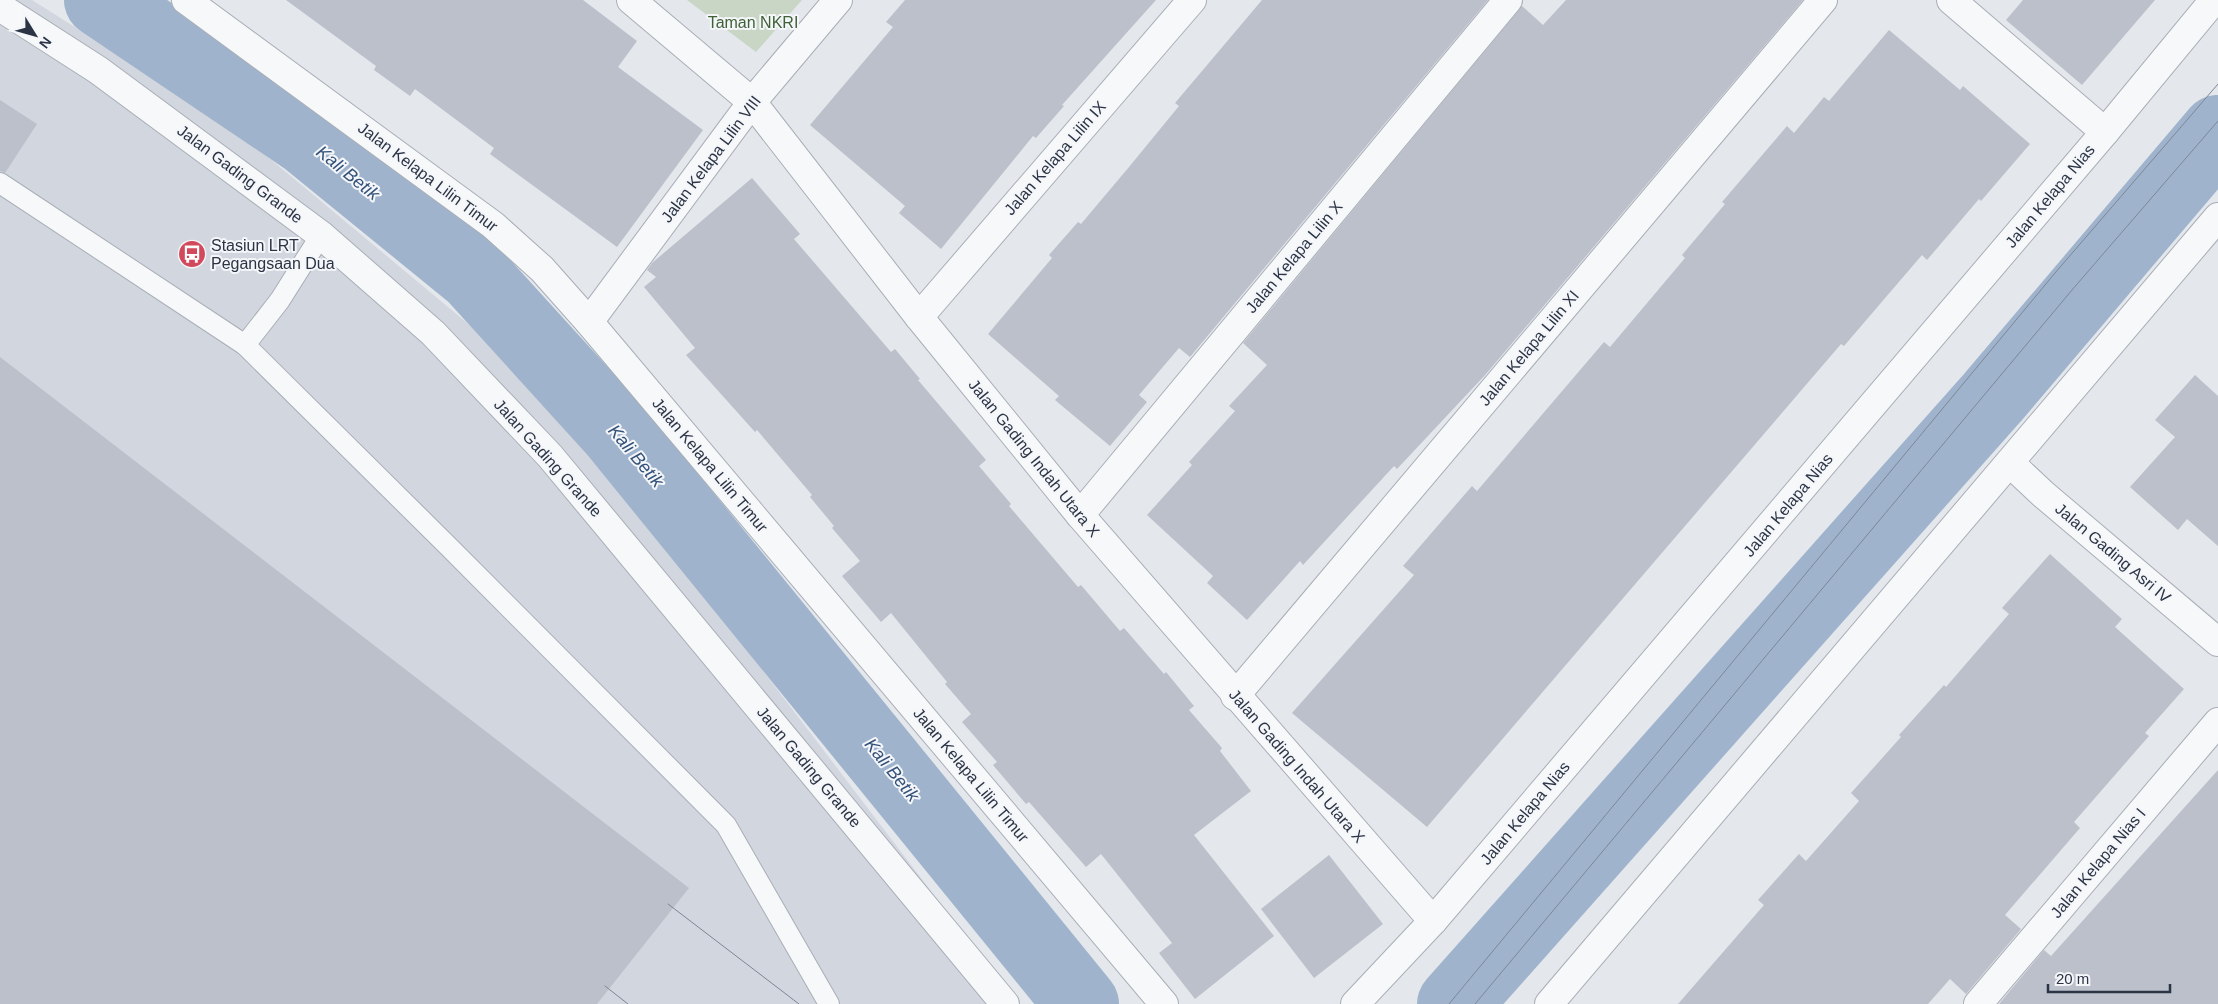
<svg xmlns="http://www.w3.org/2000/svg" width="2218" height="1004" font-family="Helvetica,sans-serif">
<style>
.built{fill:#d2d6de}
.green{fill:#c9d6c5}
.lines{fill:none;stroke-linecap:round;stroke-linejoin:round}
.river{stroke:#9fb4cc;stroke-width:74}
.building{fill:#bbc0ca}
.service-casing{stroke:#a9aeb7;stroke-width:22}
.minor-casing{stroke:#a9aeb7;stroke-width:30}
.tertiary-casing{stroke:#a9aeb7;stroke-width:30}
.service{stroke:#f7f8fa;stroke-width:20}
.minor{stroke:#f7f8fa;stroke-width:28}
.tertiary{stroke:#f7f8fa;stroke-width:28}
.tram{stroke:#7d8696;stroke-width:1}
.labels{text-anchor:middle;dominant-baseline:central;stroke-width:4;stroke-linejoin:round;paint-order:stroke}
.park-label{font-size:16px;fill:#3f6138;stroke:#f4f6f9}
.street-label{font-size:16px;fill:#2b3445;stroke:#f4f6f9}
.poi-label{font-size:16px;fill:#2b3445;stroke:#f4f6f9;text-anchor:start}
.water-label{font-size:18px;font-style:italic;fill:#34527a;stroke:#f4f6f9}
</style>
<rect width="100%" height="100%" fill="#e4e7ec"/>
<polygon class="built" points="0,0 32,0 227,123 496,347 645,516 1017,1004 0,1004"/>
<polygon class="green" points="687,0 802,0 756,52"/>
<g class="lines">
<g class="river">
<polyline points="101,0 307,139 474,275 614,429 1082,1004"/>
<polyline points="1454,1004 1993,397 2218,132"/>
</g>
</g>
<g class="building">
<polygon points="286,0 583,0 637,41 618,67 703,130 617,247 490,154 494,148 415,89 410,96 374,70 376,66"/>
<polygon points="905,0 1156,0 1062,105 1064,106 1036,138 1033,136 941,249 899,213 905,206 810,125 893,27 886,22"/>
<polygon points="1262,0 1488,0 1190,357 1179,348 1139,395 1147,402 1110,446 1055,400 1059,396 988,334 1052,258 1049,255 1078,222 1081,224 1129,167 1179,106 1175,103"/>
<polygon points="1566,0 1803,0 1486,374 1397,469 1394,466 1303,565 1300,561 1247,620 1207,583 1213,576 1147,515 1192,465 1189,462 1235,411 1229,406 1267,365 1243,343 1522,6 1543,25"/>
<polygon points="2023,0 2155,0 2082,85 2006,20"/>
<polygon points="1889,30 1960,90 1963,86 2030,144 1981,201 1979,199 1927,260 1922,255 1844,346 1841,344 1427,827 1292,713 1414,575 1403,566 1472,486 1477,491 1604,342 1610,347 1685,258 1682,255 1725,204 1722,202 1787,126 1794,133 1824,97 1829,101"/>
<polygon points="0,100 37,124 5,173 0,171"/>
<polygon points="752,178 800,234 794,239 891,352 895,349 920,379 918,380 986,460 979,466 1011,504 1009,506 1078,587 1081,585 1120,631 1124,628 1164,674 1166,672 1194,706 1189,710 1222,748 1220,751 1251,791 1194,835 1274,936 1195,999 1159,953 1172,943 1101,854 1086,867 1029,802 1026,804 993,765 997,762 962,722 971,714 945,684 947,682 891,613 881,622 842,576 860,561 832,528 834,526 810,497 812,495 757,430 755,432 686,355 695,348 644,287 656,277 647,270 652,263"/>
<polygon points="0,357 689,888 597,1004 0,1004"/>
<polygon points="2195,375 2218,396 2218,546 2187,519 2178,530 2130,487 2175,437 2155,420"/>
<polygon points="2050,554 2122,619 2115,627 2184,689 2145,733 2149,736 2074,822 2080,828 2005,915 2021,929 1966,994 1950,979 1928,1004 1678,1004 1764,905 1758,900 1799,854 1806,861 1859,801 1851,793 1901,737 1899,735 1944,685 1946,687 2009,614 2002,608"/>
<polygon points="2218,770 2218,1004 1999,1004 2044,950 2051,956"/>
<polygon points="1329,855 1383,924 1314,978 1261,909"/>
</g>
<g class="lines">
<g class="service-casing">
<g id="service">
<polyline points="0,183 245,345 448,546 726,825 829,1004"/>
<polyline points="245,345 280,300 321,235"/>
</g>
</g>
<g class="minor-casing">
<g id="minor">
<polyline points="186,0 493,225 542,269 589,322 1164,1004"/>
<polyline points="631,0 752,102 919,317 1080,515 1433,921"/>
<polyline points="1951,0 2105,132"/>
<polyline points="0,7 98,70 321,235 433,333 550,456 1005,1004"/>
<polyline points="919,317 1192,0"/>
<polyline points="589,322 752,102 838,0"/>
<polyline points="2010,463 2043,494 2218,642"/>
<polyline points="1080,515 1508,0"/>
<polyline points="1235,696 1823,0"/>
<polyline points="1978,1004 2218,722"/>
</g>
</g>
<g class="tertiary-casing">
<g id="tertiary">
<polyline points="1355,1004 1433,921 2105,132 2214,0"/>
<polyline points="1549,1004 2218,217"/>
</g>
</g>
<use href="#service" class="service"/>
<use href="#minor" class="minor"/>
<use href="#tertiary" class="tertiary"/>
<g class="tram">
<polyline points="668,904 799,1004"/>
<polyline points="605,986 628,1004"/>
<polyline points="1449,1004 2055,273 2218,84"/>
<polyline points="1475,1004 2072,290 2218,121"/>
</g>
</g>
<defs>
<g id="bus-disc" transform="scale(1.4375)"><circle r="9.5" fill="#d1495b" stroke="#f4f6f9"/><path d="M-5-6H5V4H4V6H2V4H-2V6H-4V4H-5ZM-3.5-4V0h7V-4ZM-3.5 1.2v1.5H-2V1.2ZM2 1.2v1.5H3.5V1.2Z" fill="#fff"/></g>
</defs>
<g fill-rule="evenodd">
<use href="#bus-disc" x="192" y="254"/>
</g>
<g class="labels">
<g class="park-label">
<text x="753" y="22">Taman NKRI</text>
</g>
<g class="street-label">
<text transform="translate(1055 158) rotate(-49)">Jalan Kelapa Lilin IX</text>
<text transform="translate(711 159) rotate(-53)">Jalan Kelapa Lilin VIII</text>
<text transform="translate(240 174) rotate(37)">Jalan Gading Grande</text>
<text transform="translate(428 177) rotate(37)">Jalan Kelapa Lilin Timur</text>
<text transform="translate(2050 196) rotate(-50)">Jalan Kelapa Nias</text>
<text transform="translate(1294 257) rotate(-50)">Jalan Kelapa Lilin X</text>
<text transform="translate(1529 348) rotate(-50)">Jalan Kelapa Lilin XI</text>
<text transform="translate(548 458) rotate(48)">Jalan Gading Grande</text>
<text transform="translate(1034 458) rotate(51)">Jalan Gading Indah Utara X</text>
<text transform="translate(710 465) rotate(50)">Jalan Kelapa Lilin Timur</text>
<text transform="translate(1788 505) rotate(-50)">Jalan Kelapa Nias</text>
<text transform="translate(2113 553) rotate(40)">Jalan Gading Asri IV</text>
<text transform="translate(1297 766) rotate(49)">Jalan Gading Indah Utara X</text>
<text transform="translate(809 767) rotate(50)">Jalan Gading Grande</text>
<text transform="translate(971 775) rotate(50)">Jalan Kelapa Lilin Timur</text>
<text transform="translate(1525 813) rotate(-50)">Jalan Kelapa Nias</text>
<text transform="translate(2098 863) rotate(-50)">Jalan Kelapa Nias I</text>
</g>
<g class="poi-label">
<text x="211" y="245">Stasiun LRT<tspan x="211" dy="18">Pegangsaan Dua</tspan></text>
</g>
<g class="water-label">
<text transform="translate(348 173) rotate(39)">Kali Betik</text>
<text transform="translate(636 456) rotate(50)">Kali Betik</text>
<text transform="translate(892 770) rotate(51)">Kali Betik</text>
</g>
</g>
<g transform="translate(35 35) rotate(127)" stroke="#f4f6f9" stroke-width="4" paint-order="stroke">
<path d="M0-4L9 19L0 12L-9 19Z" fill="#2b3445"/>
<text y="-8" font-size="14" font-weight="bold" text-anchor="middle" fill="#2b3445">N</text>
</g>
<path d="M2048 984v8h122v-8" fill="none" stroke="#2b3445" stroke-width="2.5"/>
<text x="2056" y="984" font-size="15" fill="#2b3445" stroke="#f4f6f9" stroke-width="4" paint-order="stroke">20 m</text>
</svg>
